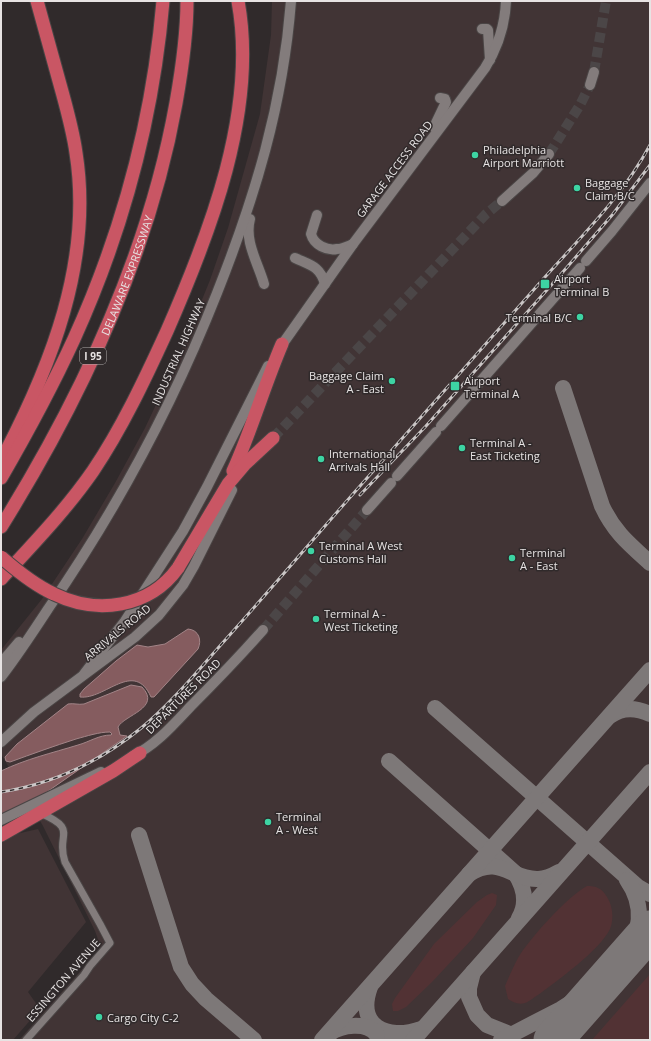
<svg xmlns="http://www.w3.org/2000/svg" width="651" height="1041" font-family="'Open Sans',sans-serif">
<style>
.built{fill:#413435}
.green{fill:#523234}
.water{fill:#855c5f;stroke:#a28487}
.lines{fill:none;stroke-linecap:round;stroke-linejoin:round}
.taxiway{stroke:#7d7878;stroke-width:16}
.runway{stroke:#7d7878;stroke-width:39}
.secondary-tunnel{stroke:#4b4647;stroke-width:10;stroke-dasharray:10 5;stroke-linecap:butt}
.street-casing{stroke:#4a4545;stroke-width:9}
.secondary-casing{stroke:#4a4545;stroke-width:12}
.highway-casing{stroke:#4a4545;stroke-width:15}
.street{stroke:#837c7c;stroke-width:7}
.secondary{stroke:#837c7c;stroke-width:10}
.highway{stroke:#c95664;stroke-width:13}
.rail-casing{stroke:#cac6c6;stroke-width:3}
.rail{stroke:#302a2b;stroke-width:1.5;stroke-dasharray:4.5;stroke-linecap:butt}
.highway-bridge-casing{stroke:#4a4545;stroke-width:15;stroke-linecap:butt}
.highway-bridge{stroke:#c95664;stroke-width:13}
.poi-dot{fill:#3dd4a3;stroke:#302a2b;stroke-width:1.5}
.labels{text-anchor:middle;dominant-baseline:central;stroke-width:3;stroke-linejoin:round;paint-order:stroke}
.shield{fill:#302a2b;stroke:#b0acac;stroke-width:1}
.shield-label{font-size:10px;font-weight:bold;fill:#e7e3e3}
.poi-label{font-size:11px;fill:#e7e3e3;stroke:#302a2b;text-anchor:start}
.street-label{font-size:11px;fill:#e7e3e3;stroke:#302a2b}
</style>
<rect width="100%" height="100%" fill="#302a2b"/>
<g class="built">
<polygon points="272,1 650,1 650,1040 19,1040 101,948 95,931 43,826 1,754 1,650 42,599 82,539 115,483 145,428 179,356 210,280 228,228 260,114 271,35"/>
<polygon points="38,829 86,922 28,992 40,1009 13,1040 1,1040 1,843 16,834"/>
</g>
<g class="green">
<path d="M587,886C596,886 602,888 607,897C613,906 614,919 610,929C600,950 557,981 538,995C534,997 529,1002 525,1003C518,1005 513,1002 508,999L505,986C509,977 513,967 518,958C529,939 568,896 587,886Z"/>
<polygon points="492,893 497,895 496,905 473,938 432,982 406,1007 398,1011 393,1011 392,1004 395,998 434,944 477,902 487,895"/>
<polygon points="650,974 650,1040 592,1040"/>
</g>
<g class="water">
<path d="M188,629C199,630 202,640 198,649L154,697H151C134,659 105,700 80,697V694L84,689L116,661L137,645L148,647L165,644Z"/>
<path d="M131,685L142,687C162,708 124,715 118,727L120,735L127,736L44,794L1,815V771C26,759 52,753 78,745C89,742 99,735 111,735L112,734L110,732C99,732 87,736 76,739C54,746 32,754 10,762L6,761L5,757L17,744L68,704C74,703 78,705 84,704Z"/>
</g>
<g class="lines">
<g class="taxiway">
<path d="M563,388L602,506C614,532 629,544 650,563"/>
<polyline points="435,708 638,887 650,894"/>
<path d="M610,716C623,706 637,708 650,714"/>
<path d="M389,761L515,873C524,887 528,903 519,918"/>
<polyline points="139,835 181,967 192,984 206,999 254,1040"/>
<path d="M469,874C500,854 511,880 538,879C546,879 552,876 559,872"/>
<path d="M625,959C640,932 646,907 627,880"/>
<polyline points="473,972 469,988 469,997 477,1015 487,1025 512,1035"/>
<path d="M370,987C356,1026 386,1041 421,1029"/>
<path d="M329,1034C341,1025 367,1021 377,1035"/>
<polyline points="322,1040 650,670"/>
<polyline points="413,1040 650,772"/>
<polyline points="501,1040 561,1009 605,981"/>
</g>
<polyline class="runway" points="553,1040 650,930"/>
<g class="secondary-tunnel">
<polyline points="594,72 606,1"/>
<polyline points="549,154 580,105 590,85"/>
<polyline points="273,438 486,214 502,201"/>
<polyline points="263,630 367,510"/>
</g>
<g class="street-casing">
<path id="street" d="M26,1040L84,975L90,966L110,943L100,924L65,862C55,834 80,830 40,813"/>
</g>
<g class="secondary-casing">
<g id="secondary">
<polyline points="482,29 487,29 488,30 490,60"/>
<polyline points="590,85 594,72"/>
<polyline points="435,128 436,123 446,102 445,99 440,98"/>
<polyline points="502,201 533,173 549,154"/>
<path d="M317,215L311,234C314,245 327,251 337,249C343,249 348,246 353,244"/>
<path d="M250,219C244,241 258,263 264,284"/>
<path d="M295,258C310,265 320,266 325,284"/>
<polyline points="586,261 612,231 650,183"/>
<path d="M279,349L353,244L485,68C498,47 505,26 506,1"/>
<polyline points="441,426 580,268"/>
<polyline points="397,476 436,432"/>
<polyline points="367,510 391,483"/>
<polyline points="1,663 19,642"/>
<polyline points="84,674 125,621 183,531 207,487 268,366"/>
<path d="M1,677C18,655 33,632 48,609C117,509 172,407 217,293C255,197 283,105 291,1"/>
<polyline points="1,742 34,712 135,637 159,615 183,585 194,566 232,490"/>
<path d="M133,756C156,745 174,724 191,706C216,681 240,656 263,630"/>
<polyline points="1,820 101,772"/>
</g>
</g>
<g class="highway-casing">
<g id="highway">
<path d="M1,461C51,367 93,261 76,153C73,131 67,110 61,88C53,59 45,30 37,1"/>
<path d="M233,471C252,429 264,386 282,344"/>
<path d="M1,478C27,433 52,387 74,339C122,233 153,118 163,1"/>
<path id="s1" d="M1,527C82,397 149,254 176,103C182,69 187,35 187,1"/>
<polyline points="178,568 228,484 245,464 273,438"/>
<path d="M1,579C33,544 66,510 93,471C122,428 145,379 167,331C210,233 258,110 238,1"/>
<polyline points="1,835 113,771 140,753"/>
</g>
</g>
<use href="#street" class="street"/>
<use href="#secondary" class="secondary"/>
<use href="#highway" class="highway"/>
<g class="rail-casing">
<g id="rail">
<polyline points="360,495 426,426 562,273 613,214 650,165"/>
<path d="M1,792C53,784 99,762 140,729C172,703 199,669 227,638C280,579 331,518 384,459C438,398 492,337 545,277C582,236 624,194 650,145"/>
</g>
</g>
<use href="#rail" class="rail"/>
<g class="highway-bridge-casing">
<path id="highway-bridge" d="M1,557C17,571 34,585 54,594C97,615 149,608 178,568"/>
</g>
<use href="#highway-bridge" class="highway-bridge"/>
</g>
<g class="poi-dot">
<circle cx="475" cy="155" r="4"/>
<circle cx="577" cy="188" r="4"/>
<rect x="540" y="279" width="10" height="10" rx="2"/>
<circle cx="580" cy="317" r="4"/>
<circle cx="392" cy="381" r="4"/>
<rect x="450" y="381" width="10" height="10" rx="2"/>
<circle cx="462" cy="448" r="4"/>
<circle cx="321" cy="459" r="4"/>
<circle cx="311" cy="551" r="4"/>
<circle cx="512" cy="558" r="4"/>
<circle cx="316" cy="619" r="4"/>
<circle cx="268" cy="822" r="4"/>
<circle cx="99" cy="1017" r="4"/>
</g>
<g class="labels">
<rect class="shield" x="80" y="348" width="26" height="16" rx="3"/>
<g class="shield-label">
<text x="93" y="356">I 95</text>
</g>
<g class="poi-label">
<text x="483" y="149">Philadelphia<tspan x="483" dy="13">Airport Marriott</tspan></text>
<text x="585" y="182">Baggage<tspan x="585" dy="13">Claim B/C</tspan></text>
<text x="554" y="278">Airport<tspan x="554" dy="13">Terminal B</tspan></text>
<text x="572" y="317" text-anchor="end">Terminal B/C</text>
<text x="384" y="375" text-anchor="end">Baggage Claim<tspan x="384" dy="13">A - East</tspan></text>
<text x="464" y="380">Airport<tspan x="464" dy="13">Terminal A</tspan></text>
<text x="470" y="442">Terminal A -<tspan x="470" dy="13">East Ticketing</tspan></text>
<text x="329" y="453">International<tspan x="329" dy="13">Arrivals Hall</tspan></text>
<text x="319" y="545">Terminal A West<tspan x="319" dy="13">Customs Hall</tspan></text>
<text x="520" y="552">Terminal<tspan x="520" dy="13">A - East</tspan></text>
<text x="324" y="613">Terminal A -<tspan x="324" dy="13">West Ticketing</tspan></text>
<text x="276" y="816">Terminal<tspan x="276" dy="13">A - West</tspan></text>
<text x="107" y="1017">Cargo City C-2</text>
</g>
<g class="street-label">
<text transform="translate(394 169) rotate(-53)">GARAGE ACCESS ROAD</text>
<text stroke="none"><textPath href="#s1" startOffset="282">DELAWARE EXPRESSWAY</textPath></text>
<text transform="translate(178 352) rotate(-66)">INDUSTRIAL HIGHWAY</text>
<text transform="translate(117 632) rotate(-39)">ARRIVALS ROAD</text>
<text transform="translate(183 696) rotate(-45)">DEPARTURES ROAD</text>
<text transform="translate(63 980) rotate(-49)">ESSINGTON AVENUE</text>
</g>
</g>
<rect width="651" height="1041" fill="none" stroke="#e7e3e3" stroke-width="4"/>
</svg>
